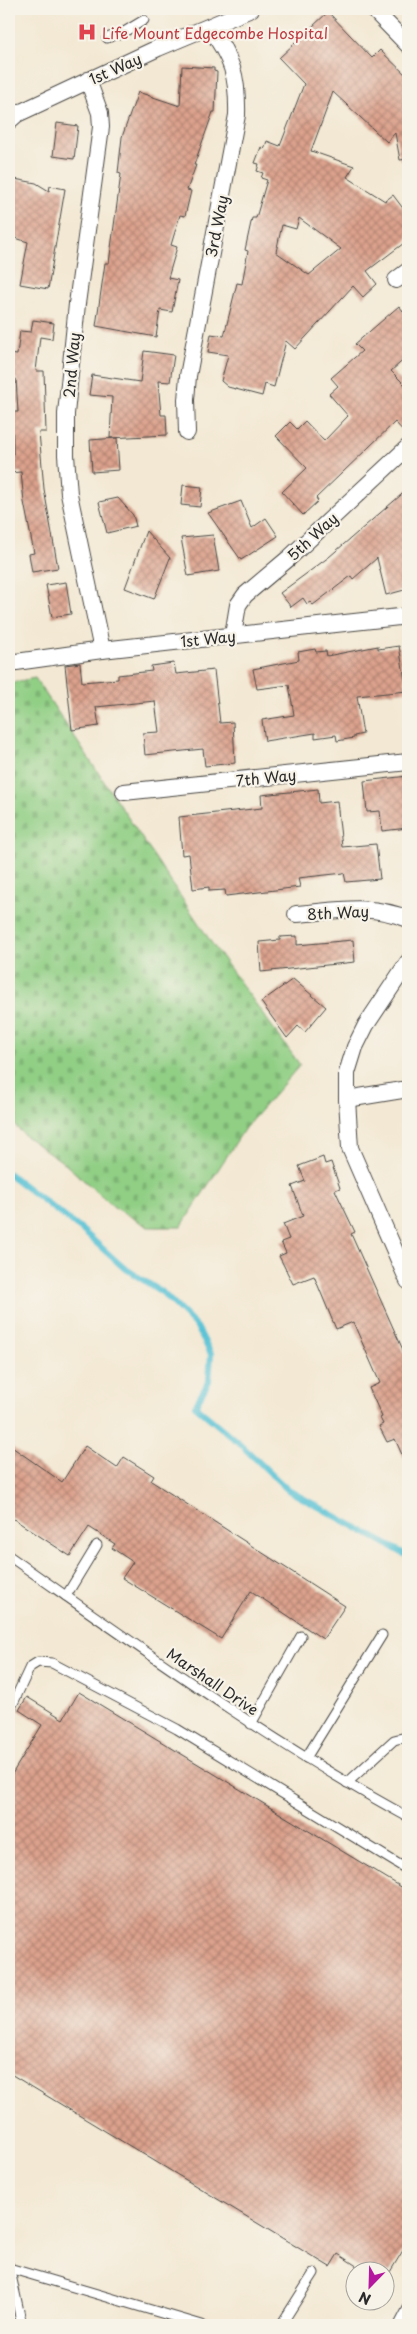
<svg xmlns="http://www.w3.org/2000/svg" width="417" height="2334" font-family="'Playpen Sans',sans-serif">
<style>
.cemetery{fill:url(#cemetery-stones);stroke:#5e7d58}
.lines{fill:none;stroke-linecap:round;stroke-linejoin:round}
.stream{stroke:#59c2d5;stroke-width:6}
.building{fill:url(#building-cross-hatch);fill-rule:evenodd}
.lane-casing{stroke:#494744;stroke-width:11}
.street-casing{stroke:#494744;stroke-width:18}
.lane{stroke:#fff;stroke-width:9}
.street{stroke:#fff;stroke-width:16}
.labels{text-anchor:middle;dominant-baseline:central;stroke-width:4.5;stroke-linejoin:round;paint-order:stroke}
.health-label{font-size:15px;fill:#be3a42;stroke:#f7f3e8;text-anchor:start}
.street-label{font-size:15px;fill:#2b2b2b;stroke:#f7f3e8}
</style>
<defs>
<pattern id="cemetery-stones" width="16" height="16" patternUnits="userSpaceOnUse" patternTransform="scale(1.25)"><rect width="16" height="16" fill="#91cf85"/><path d="M2 7V4a2 2 0 0 1 4 0v3zM10 15v-3a2 2 0 0 1 4 0v3z" fill="#7db273"/></pattern>
<pattern id="building-cross-hatch" width="8" height="8" patternUnits="userSpaceOnUse" patternTransform="scale(1.25)"><rect width="8" height="8" fill="#dca28d"/><path d="M0 0l8 8M0 8l8-8" fill="none" stroke="#b38473"/></pattern>
</defs>
<rect width="100%" height="100%" fill="#f7f3e8"/>
<filter id="ink" filterUnits="userSpaceOnUse"><feTurbulence type="fractalNoise" baseFrequency=".02" numOctaves="2"/><feDisplacementMap in="SourceGraphic" scale="10" xChannelSelector="R" yChannelSelector="G"/><feConvolveMatrix kernelMatrix="1 2 1 2 8 2 1 2 1" color-interpolation-filters="sRGB"/></filter>
<filter id="wash" filterUnits="userSpaceOnUse"><feTurbulence type="fractalNoise" baseFrequency=".0096" numOctaves="4" result="noise"/><feDisplacementMap in="SourceGraphic" scale="20" xChannelSelector="R" yChannelSelector="G"/><feGaussianBlur stdDeviation="1.12" result="paint"/><feColorMatrix in="noise" values="0 0 0 0 0 0 0 0 0 0 0 0 0 0 0 0 0 1.4 0 .05"/><feComposite in="paint" operator="in"/></filter>
<g filter="url(#wash)">
<rect width="100%" height="100%" fill="#f3e8d3"/>
<polygon class="cemetery" points="35,678 213,945 300,1065 245,1128 181,1227 148,1227 114,1207 64,1163 24,1135 9,1119 9,683"/>
<g class="lines">
<polyline class="stream" points="9,1174 82,1230 123,1267 163,1293 197,1327 211,1354 209,1381 195,1406 238,1442 288,1490 408,1556"/>
</g>
<g id="blocks">
<g class="building">
<path d="M328,12L372,58L380,50L408,77V159L400,160L395,133L387,142L333,92L311,151L354,166L347,177L385,201L393,195L408,215V240L367,271L377,284L363,297L353,286L295,349L286,341L274,387L265,384L262,396L228,387L221,381L228,355L208,352L211,334L224,336L237,283L242,284L248,251L245,250L252,218H256L267,180L261,178L263,173L257,171L259,164L255,163L261,147L264,149L267,141L280,146L304,84L279,58ZM299,218L341,249L309,275L276,252L282,225L296,229Z"/>
<polygon points="182,66 214,68 214,71 217,72 215,112 213,112 194,165 196,165 187,190 191,191 185,216 180,215 171,245 177,247 168,278 178,280 172,312 160,310 156,337 96,326 105,263 109,263 121,174 118,173 122,137 138,92 180,106"/>
<polygon points="57,123 78,126 74,159 53,156"/>
<polygon points="9,178 36,183 49,191 50,186 65,189 48,289 20,284 28,242 9,236"/>
<polygon points="399,306 408,317 408,356 391,371 408,388 408,436 395,422 316,498 318,501 303,515 282,492 307,468 276,436 290,422 297,429 305,421 324,441 348,416 329,394 338,386 331,378 362,351 355,344"/>
<polygon points="33,320 54,323 52,339 40,337 36,371 44,371 46,432 39,432 44,489 58,568 32,572 29,554 34,553 24,502 21,472 9,473 9,453 13,454 12,412 18,412 16,379 9,379 9,354 17,355 20,331 31,332"/>
<polygon points="144,351 174,355 170,382 158,381 161,415 166,415 167,435 110,438 112,397 89,395 92,375 140,382"/>
<polygon points="117,438 119,470 92,472 90,440"/>
<polygon points="183,485 202,487 200,507 181,505"/>
<polygon points="408,489 408,589 386,595 377,558 353,579 351,576 313,605 310,602 307,604 303,598 291,607 280,593 329,557"/>
<polygon points="118,498 133,515 136,526 107,533 99,502"/>
<polygon points="241,501 252,528 266,518 278,536 241,560 208,513"/>
<polygon points="146,531 170,558 154,599 125,588"/>
<polygon points="213,535 219,571 188,576 181,538"/>
<polygon points="66,582 71,614 52,617 46,585"/>
<polygon points="378,646 378,649 399,646 407,691 357,696 363,734 354,736 354,738 337,741 336,735 315,738 315,733 265,741 262,720 294,715 289,685 257,689 253,669 299,660 298,652 315,649 316,652 326,651 327,656"/>
<polygon points="80,663 82,682 118,679 118,675 152,671 151,666 174,663 176,674 214,670 220,723 233,722 235,763 205,766 203,749 145,755 143,733 159,732 155,701 96,707 99,726 72,730 65,665"/>
<polygon points="408,776 408,828 382,831 380,811 367,812 364,781"/>
<polygon points="318,789 319,803 337,801 342,847 376,844 380,879 346,882 344,873 298,878 300,887 226,896 225,890 209,891 209,887 193,889 189,854 182,855 179,817 262,808 261,795"/>
<polygon points="297,936 297,945 353,940 355,962 261,972 259,942 280,940 280,937"/>
<polygon points="293,979 326,1007 305,1032 298,1026 287,1038 261,1002"/>
<polygon points="323,1157 325,1164 331,1162 340,1188 335,1190 355,1232 351,1234 408,1361 408,1468 395,1439 387,1442 379,1426 383,1424 380,1418 382,1417 369,1388 380,1383 353,1322 336,1329 314,1276 293,1284 279,1256 286,1253 281,1242 289,1239 283,1224 303,1216 292,1186 305,1181 299,1166"/>
<polygon points="9,1445 62,1482 85,1446 117,1468 124,1457 154,1476 151,1481 345,1606 323,1639 251,1591 221,1639 122,1578 133,1562 112,1548 115,1544 89,1527 70,1556 9,1516"/>
<polygon points="79,1692 408,1891 408,2242 390,2272 366,2272 338,2254 330,2267 9,2073 9,1779 42,1725 19,1710 27,1697 63,1719"/>
</g>
</g>
</g>
<g filter="url(#ink)">
<use href="#blocks" fill-opacity="0" stroke="#494744" stroke-width="1"/>
<g class="lines">
<g class="lane-casing">
<g id="lane">
<polyline points="107,38 124,32 144,20"/>
<path d="M9,1556C139,1647 268,1741 408,1817"/>
<polyline points="66,1596 97,1545"/>
<polyline points="9,1712 30,1667 38,1662 52,1663 177,1729 408,1870"/>
<polyline points="251,1724 301,1636"/>
<polyline points="306,1758 382,1635"/>
<polyline points="347,1783 394,1740 402,1738 408,1740"/>
<polyline points="9,2266 22,2325"/>
<polyline points="9,2268 202,2325"/>
<polyline points="281,2325 314,2273"/>
<polyline points="399,2325 408,2308"/>
</g>
</g>
<g class="street-casing">
<g id="street">
<polyline points="373,9 408,45"/>
<polyline points="88,80 100,113 101,127 77,304 66,414 66,455 69,494 102,650"/>
<polyline points="9,121 17,114 158,48 251,9"/>
<polyline points="396,280 408,271"/>
<path d="M187,432L186,400L188,376L237,115C238,76 232,58 209,27"/>
<polyline points="233,635 238,605 245,595 289,558 408,447"/>
<polyline points="9,663 102,650 408,616"/>
<polyline points="124,792 408,762"/>
<path d="M296,914C336,911 370,903 408,919"/>
<polyline points="408,962 366,1025 355,1047 347,1073 347,1099 350,1148 408,1281"/>
<polyline points="347,1099 408,1089"/>
</g>
</g>
<use href="#lane" class="lane"/>
<use href="#street" class="street"/>
</g>
</g>
<defs>
<g id="hospital-bare" transform="scale(1.5)"><path d="M-5-5h3v3.5h4V-5h3V5h-3V1.5h-4V5h-3Z" fill="#e0444e" stroke="#f7f3e8" stroke-width="2.5" paint-order="stroke"/></g>
</defs>
<g fill-rule="evenodd">
<use href="#hospital-bare" x="87" y="32"/>
</g>
<g class="labels">
<g class="health-label">
<text x="102" y="32">Life Mount Edgecombe Hospital</text>
</g>
<g class="street-label">
<text transform="translate(115 68) rotate(-24)">1st Way</text>
<text transform="translate(216 226) rotate(-79)">3rd Way</text>
<text transform="translate(71 365) rotate(-85)">2nd Way</text>
<text transform="translate(312 536) rotate(-43)">5th Way</text>
<text transform="translate(208 638) rotate(-6)">1st Way</text>
<text transform="translate(266 777) rotate(-6)">7th Way</text>
<text transform="translate(338 912) rotate(-3)">8th Way</text>
<text transform="translate(213 1681) rotate(34)">Marshall Drive</text>
</g>
</g>
<rect width="417" height="2334" fill="none" stroke="#f7f3e8" stroke-width="30"/>
<g transform="translate(370 2286) rotate(203)"><circle r="24" fill="#f7f3e8" stroke="#a5a39c"/>
<path d="M0-4L9 19L0 12L-9 19Z" fill="#b5179e"/>
<text y="-8" font-size="14" font-weight="bold" text-anchor="middle" fill="#2b2b2b">N</text>
</g>
</svg>
